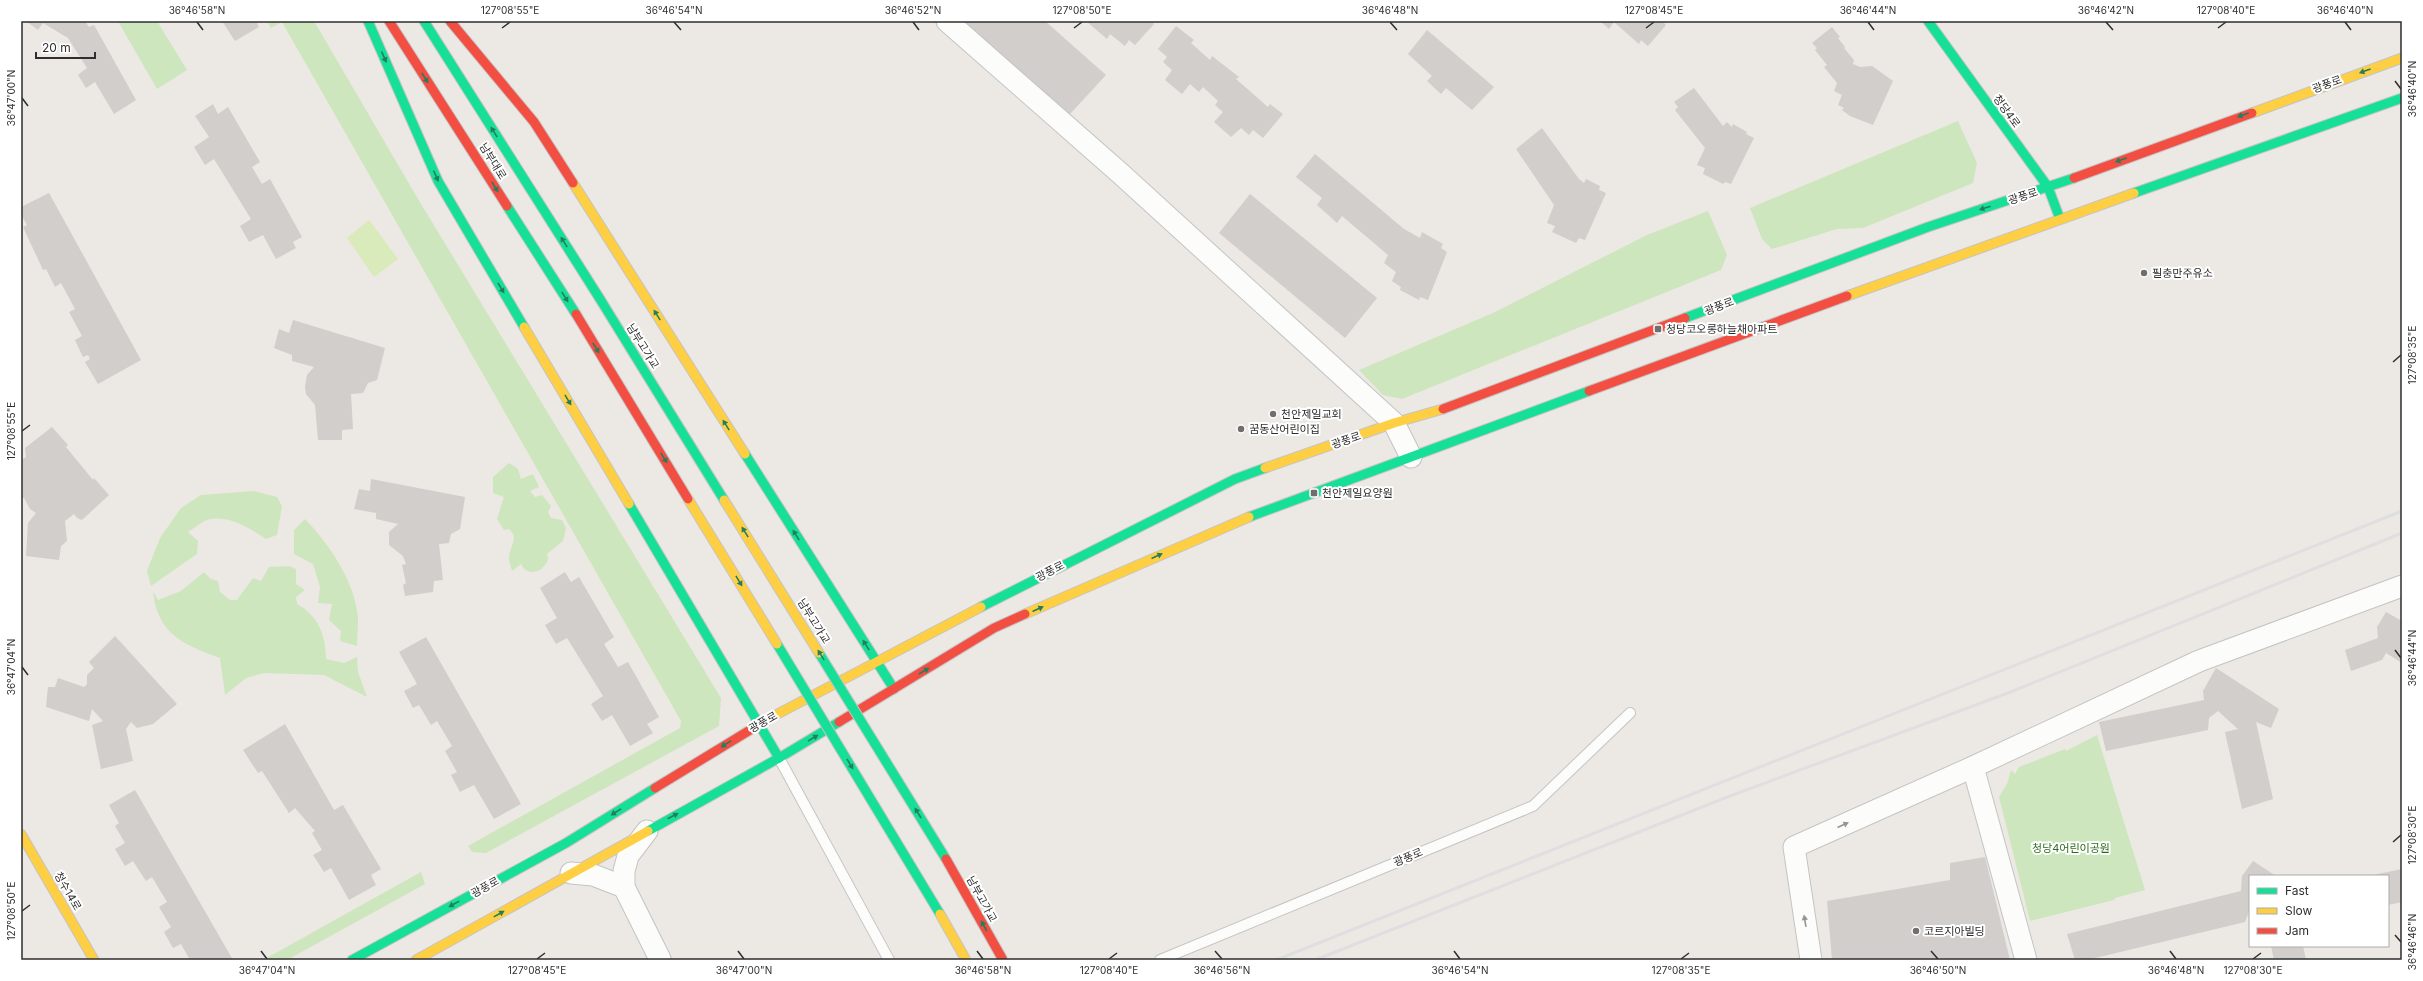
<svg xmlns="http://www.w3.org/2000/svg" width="2423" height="981" font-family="Inter,'Noto Sans KR',sans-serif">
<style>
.green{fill:#cee6be}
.pitch{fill:#d9eabb}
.building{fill:#d1cecb}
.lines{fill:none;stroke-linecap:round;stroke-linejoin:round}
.lane-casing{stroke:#c5c4c5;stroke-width:12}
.street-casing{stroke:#c5c4c5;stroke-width:23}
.fast-casing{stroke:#c5c4c5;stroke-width:11}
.slow-casing{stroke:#c5c4c5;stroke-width:11}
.jam-casing{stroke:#c5c4c5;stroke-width:11}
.lane{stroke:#fcfcfb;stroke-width:10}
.street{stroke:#fcfcfb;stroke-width:21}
.fast{stroke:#16e098;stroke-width:9}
.slow{stroke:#ffcf43;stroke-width:9}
.jam{stroke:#f24e42;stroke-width:9}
.rail{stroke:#dfdfe1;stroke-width:3}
.fast-bridge-casing{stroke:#c6c5c4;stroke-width:11;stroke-linecap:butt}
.slow-bridge-casing{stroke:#c6c5c4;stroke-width:11;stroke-linecap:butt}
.jam-bridge-casing{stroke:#c6c5c4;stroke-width:11;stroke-linecap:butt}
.fast-bridge{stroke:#16e098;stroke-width:9}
.slow-bridge{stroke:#ffcf43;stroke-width:9}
.jam-bridge{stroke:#f24e42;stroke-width:9}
.oneway{fill:#237e5e}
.oneway2{fill:#959594}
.ticks{fill:none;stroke:#2e2e2e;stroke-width:1.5}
.poi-dot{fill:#706f6e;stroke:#fff;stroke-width:1.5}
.labels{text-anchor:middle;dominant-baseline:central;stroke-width:4;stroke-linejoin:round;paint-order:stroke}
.street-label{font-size:11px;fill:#2e2e2e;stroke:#fff}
.poi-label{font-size:11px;fill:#2e2e2e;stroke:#fff;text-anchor:start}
.park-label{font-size:11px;fill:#2c6e1b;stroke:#fff}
.neatline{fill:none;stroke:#2e2e2e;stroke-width:1.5}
.ticks-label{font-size:10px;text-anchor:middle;fill:#2e2e2e}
</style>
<rect width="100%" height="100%" fill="#ece8e4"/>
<g class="green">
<polygon points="118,21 157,21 187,70 157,89"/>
<polygon points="267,21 314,21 418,199 721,698 719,726 486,853 472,852 468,846 680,728 681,721 282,22 271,28"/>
<polygon points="1958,121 1977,163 1973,183 1863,228 1837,229 1772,249 1762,239 1750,208"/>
<polygon points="1708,211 1727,255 1721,270 1402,399 1383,395 1359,370 1493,313 1647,235"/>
<path d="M509,463L518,469L521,479L533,474L539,487L530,491L535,497L542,495L551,506L548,512L551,518L562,520L566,528L563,541L547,554L548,559C544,572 528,578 521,564L512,571C511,567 509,562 509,558C509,547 520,538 509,529L504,530L497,519L504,497L493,493V477Z"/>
<path d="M254,491L277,497L282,506L277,535L266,539C249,528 228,514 207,520C201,522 193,529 188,532L198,541L197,554L151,586L147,571L160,538L181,508L201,495Z"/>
<path d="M305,519C330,545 355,582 358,618C358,627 357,637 357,646L340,641L341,631L329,620L332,604L318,603L320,587L313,564L294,554V530Z"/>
<path d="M289,566L296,569V584L305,590L296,597L297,604C318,615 326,636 326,659L344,663L357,657L358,672L367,697L324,675L264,673L246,678L225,695L220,658C184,645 157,634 153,591L158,600L181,591L204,572L211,579L218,581L220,592L230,600H237L253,578L261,581L269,567Z"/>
<polygon points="2097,735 2145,890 2115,898 2114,900 2030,921 1999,797 2007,784 2011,770 2015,774 2019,767 2065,749 2066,751"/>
<polygon points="421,872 425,884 287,960 263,960"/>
</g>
<polygon class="pitch" points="369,220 398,259 374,277 347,238"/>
<g class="building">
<polygon points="26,21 85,21 89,27 94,25 136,100 114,114 95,82 86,88 78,75 87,68 68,38 43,23 38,30"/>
<polygon points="222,21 256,21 259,27 235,41"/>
<polygon points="962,21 1045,21 1106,75 1070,114"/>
<polygon points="1086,21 1151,21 1154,24 1135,45 1129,40 1125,46 1110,34 1107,39"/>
<polygon points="1600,21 1662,21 1666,25 1648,46 1641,40 1639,44 1614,22 1609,29"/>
<polygon points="1176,26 1194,40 1191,43 1210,60 1212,56 1239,77 1236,79 1268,107 1270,104 1283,114 1263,138 1253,130 1249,135 1241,128 1231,137 1214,122 1223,112 1215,105 1218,101 1203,87 1199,92 1190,84 1182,94 1165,80 1172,70 1163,62 1167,57 1158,49"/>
<polygon points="1832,27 1840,37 1838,38 1845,47 1844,48 1854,60 1853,64 1860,67 1872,66 1893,81 1873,125 1850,116 1842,110 1844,108 1838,105 1842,95 1834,91 1837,83 1824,67 1827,65 1815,50 1817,48 1812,43"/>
<polygon points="1427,30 1494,87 1472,110 1446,88 1441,94 1427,81 1432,76 1408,54"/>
<polygon points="1694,88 1723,126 1727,122 1732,127 1733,124 1747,132 1746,134 1754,138 1731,184 1725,182 1723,184 1703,174 1705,168 1697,165 1705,148 1675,110 1678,107 1674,102"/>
<polygon points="213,104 218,114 228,107 260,162 252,167 262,184 270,179 302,237 293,242 296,248 276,259 263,235 249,242 240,226 251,219 214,159 205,165 194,147 209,137 195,116"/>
<polygon points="1542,128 1579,179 1584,183 1586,179 1600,186 1599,190 1606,193 1585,240 1579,238 1576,243 1552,232 1555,226 1547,223 1554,205 1516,149"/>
<polygon points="1315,154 1404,229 1420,238 1422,232 1443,244 1441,248 1447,252 1428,300 1420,297 1419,300 1400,290 1401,287 1392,281 1396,272 1384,263 1388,255 1342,216 1337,223 1317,205 1322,198 1296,177"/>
<polygon points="49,193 141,360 98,384 85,362 90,359 88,355 83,357 75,340 82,336 69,312 75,309 61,283 55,287 46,269 43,270 23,227 27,225 21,214 21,207"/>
<polygon points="1250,194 1377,298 1345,338 1219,233"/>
<polygon points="293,320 385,348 377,380 368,383 363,393 351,394 353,429 342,430 342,440 318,440 315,405 306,394 305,387 307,375 314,367 292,361 292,355 274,348 279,329 289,333"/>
<polygon points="52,427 68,445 66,447 93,480 94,478 109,495 82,520 77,518 74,514 65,521 67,541 61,546 59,560 26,556 28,523 36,513 30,509 24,498 21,498 21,460 26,457 25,448"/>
<polygon points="371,479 465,497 460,529 451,534 449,543 439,544 443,580 434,581 433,592 405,596 403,585 406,583 402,565 406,564 403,556 389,545 389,532 398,524 376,519 376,513 354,509 359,489 370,491"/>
<polygon points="565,572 571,582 579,577 614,637 604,644 618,667 628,662 659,717 647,724 653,733 630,746 612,715 602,721 591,704 603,696 567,638 556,644 545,625 557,618 540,588"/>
<polygon points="2386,612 2402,621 2402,663 2386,653 2382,660 2351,671 2345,650 2378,638 2377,627"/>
<polygon points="115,636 177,704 153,724 137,728 131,722 126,729 133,761 101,769 92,725 103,721 92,709 89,721 46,707 48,687 55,687 58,678 84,687 87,684 87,675 94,668 89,662"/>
<polygon points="426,637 521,804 494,819 474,785 460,792 451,775 457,772 445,751 452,746 437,721 431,725 419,705 413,708 404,691 417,684 399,652"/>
<polygon points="2216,668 2279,709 2271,728 2256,722 2273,799 2242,809 2225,732 2238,729 2218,711 2209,718 2208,730 2106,751 2099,722 2204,700 2203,691"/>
<polygon points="285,724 334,810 343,805 381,869 371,875 376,885 349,900 331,868 324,872 313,855 322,850 312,833 315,831 295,808 289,813 262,771 258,773 243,750"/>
<polygon points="135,790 233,960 190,960 181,944 173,948 164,932 171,927 159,907 167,902 152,877 146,881 133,861 125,866 115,849 125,843 115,826 119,823 109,805"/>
<polygon points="1985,857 2010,960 1832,960 1827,901 1950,880 1950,863"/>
<polygon points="2253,861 2276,876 2250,876 2250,909 2245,922 2087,960 2075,960 2067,934 2241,891 2242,876"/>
<polygon points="2402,869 2402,902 2388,905 2388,876 2373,875"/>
<polygon points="2271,946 2303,946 2306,960 2274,960"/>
</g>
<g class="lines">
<g class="lane-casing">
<g id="lane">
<polyline points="779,758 889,960"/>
<polyline points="1160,960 1533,806 1630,713"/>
</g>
</g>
<g class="street-casing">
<g id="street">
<polyline points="947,21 1121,174 1394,423 1411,457"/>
<polyline points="647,831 628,856 624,871 624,887 660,959 658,960"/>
<polyline points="571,873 593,875 624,887"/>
<polyline points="1811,960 1794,847 1973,767"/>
<polyline points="2026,960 1973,767 2199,661 2402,586"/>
</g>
</g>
<g class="fast-casing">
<g id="fast">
<polyline points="368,21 438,181 524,327"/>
<polyline points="424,21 600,299"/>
<polyline points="1928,21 2048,187 2060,219"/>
<polyline points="2134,193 2402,98"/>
<polyline points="507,206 576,314"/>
<polyline points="1685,318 1928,227 2074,178"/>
<polyline points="745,454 894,689"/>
<polyline points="629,504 779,758"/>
<polyline points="1249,517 1589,391"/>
<polyline points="981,607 1235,479 1265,468"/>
<polyline points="648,831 779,758 839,722"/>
<polyline points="352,960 566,843 655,788"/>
</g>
</g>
<g class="slow-casing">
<g id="slow">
<polyline points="2252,113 2402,58"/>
<polyline points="573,183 745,454"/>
<polyline points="1847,296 2134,193"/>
<polyline points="524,327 629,504"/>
<polyline points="1265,468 1394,423 1443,409"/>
<polyline points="1025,614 1249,517"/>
<polyline points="768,719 981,607"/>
<polyline points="21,834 94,960"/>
<polyline points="416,960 648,831"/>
</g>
</g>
<g class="jam-casing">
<g id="jam">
<polyline points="389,21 507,206"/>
<polyline points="450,21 534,122 573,183"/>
<polyline points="2074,178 2252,113"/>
<polyline points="1589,391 1847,296"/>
<polyline points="1443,409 1685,318"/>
<polyline points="839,722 994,628 1025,614"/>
<polyline points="655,788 768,719"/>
</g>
</g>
<use href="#lane" class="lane"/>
<use href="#street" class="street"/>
<use href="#fast" class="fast"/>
<use href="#slow" class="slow"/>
<use href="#jam" class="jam"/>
<g class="rail">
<polyline points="1276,960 2402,511"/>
<polyline points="1315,960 1730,796 2008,693 2402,533"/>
</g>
<g class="fast-bridge-casing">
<g id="fast-bridge">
<polyline points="600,299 724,500"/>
<polyline points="777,644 940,914"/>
<polyline points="819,653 946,859"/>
</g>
</g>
<g class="slow-bridge-casing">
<g id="slow-bridge">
<polyline points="688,499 777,644"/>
<polyline points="724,500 819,653"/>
<polyline points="940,914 966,960"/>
</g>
</g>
<g class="jam-bridge-casing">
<g id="jam-bridge">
<polyline points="576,314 688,499"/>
<polyline points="946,859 1003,960"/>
</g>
</g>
<use href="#fast-bridge" class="fast-bridge"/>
<use href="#slow-bridge" class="slow-bridge"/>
<use href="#jam-bridge" class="jam-bridge"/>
</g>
<defs><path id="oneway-solid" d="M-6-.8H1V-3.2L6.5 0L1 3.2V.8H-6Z"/></defs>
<g class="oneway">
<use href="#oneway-solid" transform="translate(384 57) rotate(66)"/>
<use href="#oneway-solid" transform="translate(2365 71) rotate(160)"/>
<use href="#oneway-solid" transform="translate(425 78) rotate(58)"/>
<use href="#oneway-solid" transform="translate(2243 115) rotate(160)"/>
<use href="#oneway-solid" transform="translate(494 132) rotate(-122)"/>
<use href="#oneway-solid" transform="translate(2121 160) rotate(160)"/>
<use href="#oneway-solid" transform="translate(436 176) rotate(66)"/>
<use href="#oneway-solid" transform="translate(495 187) rotate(58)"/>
<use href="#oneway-solid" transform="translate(1985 208) rotate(162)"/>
<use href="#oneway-solid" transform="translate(564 242) rotate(-122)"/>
<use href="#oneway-solid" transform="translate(501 288) rotate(59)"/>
<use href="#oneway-solid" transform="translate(565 297) rotate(58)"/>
<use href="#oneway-solid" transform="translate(657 315) rotate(-122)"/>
<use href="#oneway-solid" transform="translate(596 348) rotate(58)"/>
<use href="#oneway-solid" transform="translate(568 400) rotate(59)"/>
<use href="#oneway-solid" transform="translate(726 425) rotate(-122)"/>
<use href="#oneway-solid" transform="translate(664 458) rotate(58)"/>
<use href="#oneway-solid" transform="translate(745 532) rotate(-122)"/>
<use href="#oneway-solid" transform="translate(796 535) rotate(-122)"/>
<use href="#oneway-solid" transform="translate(1157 556) rotate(-24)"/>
<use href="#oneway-solid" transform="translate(739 581) rotate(59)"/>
<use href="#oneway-solid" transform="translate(1038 609) rotate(-24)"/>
<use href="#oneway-solid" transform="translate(866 645) rotate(-122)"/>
<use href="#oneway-solid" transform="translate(821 655) rotate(-122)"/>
<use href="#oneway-solid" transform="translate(924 671) rotate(-31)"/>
<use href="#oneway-solid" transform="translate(813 738) rotate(-31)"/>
<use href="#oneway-solid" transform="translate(726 744) rotate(148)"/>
<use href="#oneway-solid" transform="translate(850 764) rotate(59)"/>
<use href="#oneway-solid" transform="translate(616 812) rotate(148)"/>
<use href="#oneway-solid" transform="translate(918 813) rotate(-122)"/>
<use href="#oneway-solid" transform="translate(673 816) rotate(-28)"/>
<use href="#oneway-solid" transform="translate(454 904) rotate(151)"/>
<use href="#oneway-solid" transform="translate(499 914) rotate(-29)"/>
<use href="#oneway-solid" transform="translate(984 926) rotate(-119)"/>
</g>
<g class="oneway2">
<use href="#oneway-solid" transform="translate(1843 825) rotate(-24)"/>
<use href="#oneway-solid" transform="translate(1805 921) rotate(-99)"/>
</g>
<path class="ticks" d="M197,22L203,30M674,22L681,30M913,22L919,30M1390,22L1397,30M1868,22L1874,30M2106,22L2113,30M2345,22L2351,30M502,28L510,22M1074,28L1082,22M1646,28L1654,22M2218,28L2226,22M2395,81L2401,89M22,98L28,106M2393,362L2401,355M22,431L30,425M2395,650L2401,658M22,667L28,675M2393,842L2401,835M22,911L30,905M2395,935L2401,942M261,951L267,959M738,951L744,959M977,951L983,959M1215,951L1222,959M1454,951L1460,959M1931,951L1938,959M2170,951L2176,959M537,959L545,953M1109,959L1117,953M1681,959L1689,953M2253,959L2261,953"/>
<g class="poi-dot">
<circle cx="2144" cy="273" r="4"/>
<rect x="1654" y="325" width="8" height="8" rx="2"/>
<circle cx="1273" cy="414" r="4"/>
<circle cx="1241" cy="429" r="4"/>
<rect x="1310" y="489" width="8" height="8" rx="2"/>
<circle cx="1916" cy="931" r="4"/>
</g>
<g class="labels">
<g class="street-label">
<text transform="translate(2327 84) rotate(-20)">광풍로</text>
<text transform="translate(2007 111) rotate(54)">청당4로</text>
<text transform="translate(493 161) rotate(58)">남부대로</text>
<text transform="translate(2023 196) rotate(-18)">광풍로</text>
<text transform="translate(1719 306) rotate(-21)">광풍로</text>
<text transform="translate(643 346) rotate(58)">남부고가교</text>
<text transform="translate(1346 440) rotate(-19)">광풍로</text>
<text transform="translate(1050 571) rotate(-27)">광풍로</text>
<text transform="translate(814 621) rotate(58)">남부고가교</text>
<text transform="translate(763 722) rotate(-30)">광풍로</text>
<text transform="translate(1408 857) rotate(-23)">광풍로</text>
<text transform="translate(485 887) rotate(-29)">광풍로</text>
<text transform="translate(68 891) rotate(60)">청수14로</text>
<text transform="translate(982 899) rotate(61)">남부고가교</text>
</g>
<g class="poi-label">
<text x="2152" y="273">필충만주유소</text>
<text x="1666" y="329">청당코오롱하늘채아파트</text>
<text x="1281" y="414">천안제일교회</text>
<text x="1249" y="429">꿈동산어린이집</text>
<text x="1322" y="493">천안제일요양원</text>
<text x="1924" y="931">코르지아빌딩</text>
</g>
<g class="park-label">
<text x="2071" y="848">청당4어린이공원</text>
</g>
</g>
<rect width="2423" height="981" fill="none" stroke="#ffffff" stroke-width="44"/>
<rect x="2249" y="875" width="140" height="72" fill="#ffffff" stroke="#ababab"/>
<rect x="2257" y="888" width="20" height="6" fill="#16e098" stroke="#ababab"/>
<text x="2285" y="895" font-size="12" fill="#2e2e2e">Fast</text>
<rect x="2257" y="908" width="20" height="6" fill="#ffcf43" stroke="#ababab"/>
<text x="2285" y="915" font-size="12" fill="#2e2e2e">Slow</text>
<rect x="2257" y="928" width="20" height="6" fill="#f24e42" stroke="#ababab"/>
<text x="2285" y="935" font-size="12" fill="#2e2e2e">Jam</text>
<path d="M36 52v6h59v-6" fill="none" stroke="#2e2e2e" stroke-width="2"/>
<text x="42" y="52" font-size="12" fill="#2e2e2e" stroke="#ffffff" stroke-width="3" paint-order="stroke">20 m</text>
<rect x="22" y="22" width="2379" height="937" class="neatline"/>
<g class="ticks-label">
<text x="197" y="14">36°46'58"N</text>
<text x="510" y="14">127°08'55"E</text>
<text x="674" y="14">36°46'54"N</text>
<text x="913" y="14">36°46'52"N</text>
<text x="1082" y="14">127°08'50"E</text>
<text x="1390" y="14">36°46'48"N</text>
<text x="1654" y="14">127°08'45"E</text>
<text x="1868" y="14">36°46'44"N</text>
<text x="2106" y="14">36°46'42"N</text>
<text x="2226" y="14">127°08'40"E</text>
<text x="2345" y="14">36°46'40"N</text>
<text transform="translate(2412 89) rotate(-90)" y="4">36°46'40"N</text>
<text transform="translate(11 98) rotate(-90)" y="4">36°47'00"N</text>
<text transform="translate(2412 355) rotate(-90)" y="4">127°08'35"E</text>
<text transform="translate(11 431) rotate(-90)" y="4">127°08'55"E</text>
<text transform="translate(2412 658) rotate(-90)" y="4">36°46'44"N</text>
<text transform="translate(11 667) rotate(-90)" y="4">36°47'04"N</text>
<text transform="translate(2412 835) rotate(-90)" y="4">127°08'30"E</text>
<text transform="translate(11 911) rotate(-90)" y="4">127°08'50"E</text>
<text transform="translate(2412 942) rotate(-90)" y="4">36°46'46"N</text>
<text x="267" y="974">36°47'04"N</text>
<text x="537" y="974">127°08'45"E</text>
<text x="744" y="974">36°47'00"N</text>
<text x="983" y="974">36°46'58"N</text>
<text x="1109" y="974">127°08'40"E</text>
<text x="1222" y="974">36°46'56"N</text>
<text x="1460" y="974">36°46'54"N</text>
<text x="1681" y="974">127°08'35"E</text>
<text x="1938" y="974">36°46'50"N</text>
<text x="2176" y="974">36°46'48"N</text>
<text x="2253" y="974">127°08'30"E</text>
</g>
</svg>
